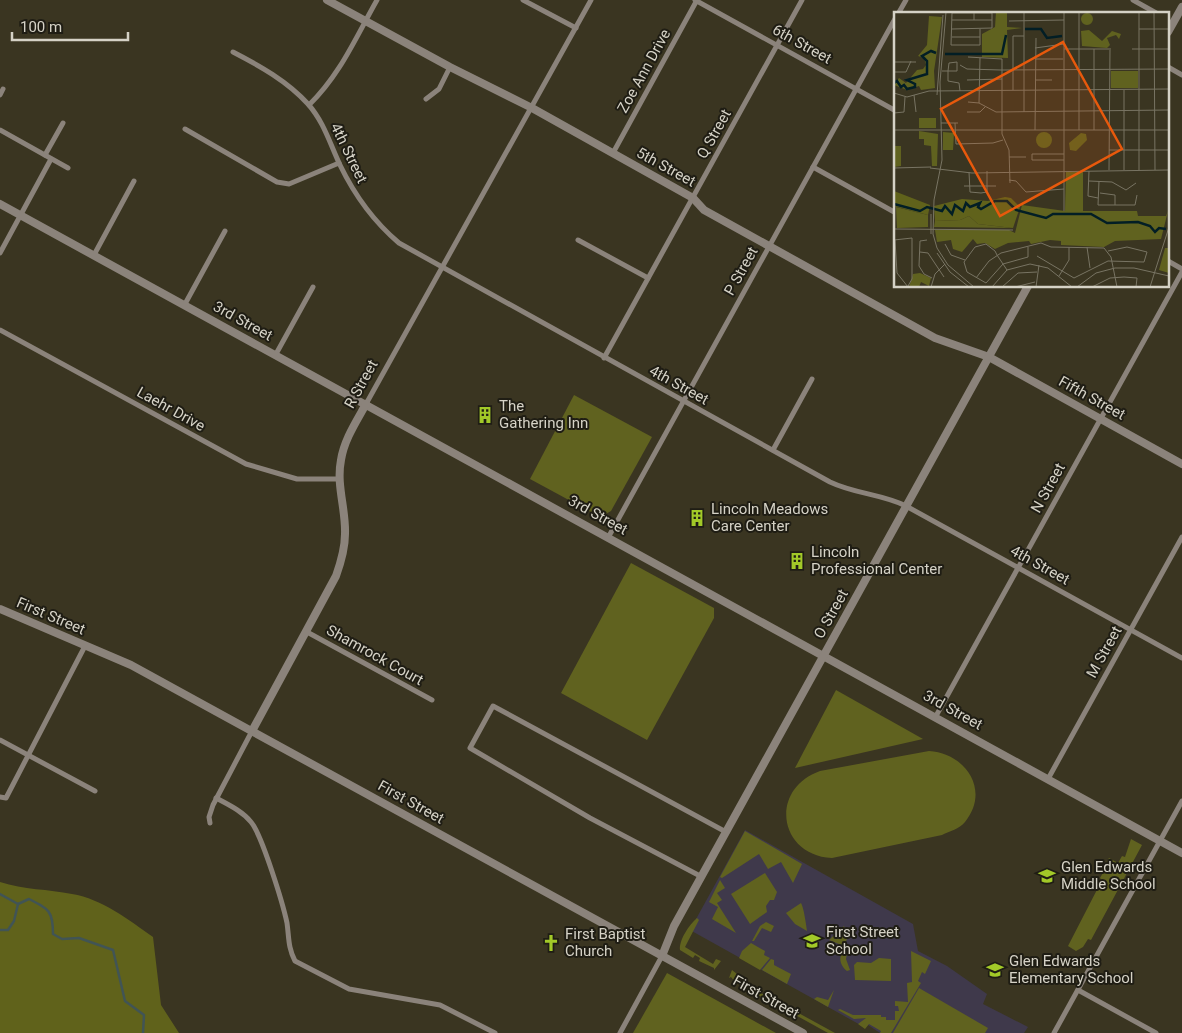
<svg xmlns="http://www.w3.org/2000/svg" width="1182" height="1033" font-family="Roboto,sans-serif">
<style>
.education{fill:#3f394b}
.green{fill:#60621f}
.forest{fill:#60621b}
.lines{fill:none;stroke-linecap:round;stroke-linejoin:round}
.stream{stroke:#415455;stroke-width:2.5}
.minor{stroke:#8b837b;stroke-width:5}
.tertiary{stroke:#8b837b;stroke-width:8}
.labels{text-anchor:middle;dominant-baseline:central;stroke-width:4;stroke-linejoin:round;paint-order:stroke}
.street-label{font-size:15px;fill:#d5d2c6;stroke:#1f1d14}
.poi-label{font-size:15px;fill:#d5d2c6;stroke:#1f1d14;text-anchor:start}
.inset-river{fill:none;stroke:#021e25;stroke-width:2.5}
.inset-road{fill:none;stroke:#787463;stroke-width:1}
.view{fill:#e8590c;fill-opacity:0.15;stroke:#e8590c;stroke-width:2.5}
.inset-edge{fill:none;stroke:#d5d2c6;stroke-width:2.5}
</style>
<rect width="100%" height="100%" fill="#3a3521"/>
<polygon class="education" points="745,830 913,924 918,951 947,966 987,994 983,1004 1028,1027 1024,1033 880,1033 868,1025 864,1027 690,930"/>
<g class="green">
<polygon points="574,395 652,437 611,511 604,515 591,512 530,479"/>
<polygon points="631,563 714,608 714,618 647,740 561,693"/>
<polygon points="836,690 923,739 795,768"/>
<path d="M929,751C965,753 991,790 965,822C959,829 950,831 942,835L832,858C778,855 769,789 820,771Z"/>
<polygon points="745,831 802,864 793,883 781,862 768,869 759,854 722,878 720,877"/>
<polygon points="1131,839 1142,845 1091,940 1088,939 1083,947 1076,951 1068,946 1102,880 1100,878 1108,864 1106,863 1109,858 1118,863 1122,856 1125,857"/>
<polygon points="765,873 777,892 774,900 770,900 766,906 767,912 750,924 731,894"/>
<polygon points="720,880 725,888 717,893 722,900 717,903 736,933 712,919 718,907 709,902"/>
<path d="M801,903C804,908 806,925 807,931L795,924L786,913Z"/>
<path d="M697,918L699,920L685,947L713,964L716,959L721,961L714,970V968L699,961L700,958L695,955L693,958L680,950C679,940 689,925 697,918Z"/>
<polygon points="766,922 774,926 771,932 762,928 754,941 752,941 760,926"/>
<polygon points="844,926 847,939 844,946 829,940"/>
<polygon points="751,943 765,951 764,955 770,958 760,970 739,958 742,951"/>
<path d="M848,949L846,959L850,970L847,971C839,965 837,953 848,949Z"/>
<polygon points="911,951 931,961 925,974 922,972 918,981 921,983 891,1033 880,1033 881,1031 869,1024 865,1029 858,1024 866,1018 854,1019 838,1010 840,1009 853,1015 881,1015 881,1017 886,1017 886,1020 895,1020 895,1011 899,1011 898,1006 895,1006 895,1001 908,1002 907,983 912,982"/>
<polygon points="879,958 891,959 891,981 855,980 854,965 857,962 871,963"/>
<polygon points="771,959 774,960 774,965 791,974 787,984 762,970"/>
<polygon points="732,970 737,974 737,981 780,1003 778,1006 735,982 731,977 729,978"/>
<polygon points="667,973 776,1033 633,1033"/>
<polygon points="919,988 988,1028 985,1033 893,1033"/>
<polygon points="834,990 828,1007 814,999 817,997 828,1000"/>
<polygon points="782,1004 835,1033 828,1033 781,1007"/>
</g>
<path class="forest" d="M0,882C24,890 48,889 72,894C102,899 129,920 153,937L161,1005L179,1033H0Z"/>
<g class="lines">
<g class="stream">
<path d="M0,894L18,904L29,899C49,909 53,911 53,934L62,939L79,938L113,950L125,1001L144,1015L143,1033"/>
<polyline points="0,930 8,930 14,921 18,904"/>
</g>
<g class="minor">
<polyline points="523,0 576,28"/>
<polyline points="695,0 896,111"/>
<polyline points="1133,0 1158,14"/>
<polyline points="898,14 906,0"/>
<path d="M233,52C260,66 287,81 308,104C324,122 330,144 340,165C355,196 373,221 399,243L830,482C855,494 882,494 906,506L1182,658"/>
<polyline points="1168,67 1182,75"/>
<polyline points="0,95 3,89"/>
<polyline points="426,99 439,89 450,67"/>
<path d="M309,105C340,75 356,37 377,0"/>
<polyline points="185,129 277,182 289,184 339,163"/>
<polyline points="0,130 68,168"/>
<polyline points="613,153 697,0"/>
<polyline points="45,155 63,123"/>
<polyline points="813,167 896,213"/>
<polyline points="578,240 648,278"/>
<polyline points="0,253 51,159"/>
<polyline points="94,255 134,181"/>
<polyline points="1168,261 1182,269"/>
<polyline points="185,304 225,231"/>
<polyline points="0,330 246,464 297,479 339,479"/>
<polyline points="276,354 313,287"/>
<polyline points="604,358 802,0"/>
<polyline points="366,404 591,0"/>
<polyline points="773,450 812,379"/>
<polyline points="609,536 896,17"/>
<polyline points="307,632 432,700"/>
<polyline points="936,716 1182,272"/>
<polyline points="0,740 95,791"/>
<polyline points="1048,779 1182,537"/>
<polyline points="0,797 6,798 85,646"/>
<path d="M216,798C229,805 242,811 251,822C262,835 283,904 287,923C289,937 288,948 295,961L349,989L440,1005L495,1033"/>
<polyline points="210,823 209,817 213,805 252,731"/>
<polyline points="702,877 590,818 470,748 493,706 726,832"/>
<polyline points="1078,990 1156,1033"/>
<polyline points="620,1033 662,956"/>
<polyline points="1054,1033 1182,801"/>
</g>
<g class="tertiary">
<polyline points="327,0 450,67 532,108 693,198 704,210 935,338 989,357 1182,464"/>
<polyline points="1168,32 1182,7"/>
<polyline points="0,204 1182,853"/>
<polyline points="0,609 131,665 803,1033"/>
<path d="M252,731L336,576C341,562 345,548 345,534C346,509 336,485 341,460C344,440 356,422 366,404"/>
<polyline points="662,956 674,926 1028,286"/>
</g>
</g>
<defs>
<g id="building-bare" transform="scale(1.35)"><path d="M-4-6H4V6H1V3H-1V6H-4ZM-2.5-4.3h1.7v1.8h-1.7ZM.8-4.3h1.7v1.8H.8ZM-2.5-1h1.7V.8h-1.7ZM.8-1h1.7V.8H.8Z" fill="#a2c928" stroke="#1f1d14" stroke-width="2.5" paint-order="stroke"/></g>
<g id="school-bare" transform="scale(1.35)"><path d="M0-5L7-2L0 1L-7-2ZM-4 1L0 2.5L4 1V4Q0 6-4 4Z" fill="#a2c928" stroke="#1f1d14" stroke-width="2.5" paint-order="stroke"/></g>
<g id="church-bare" transform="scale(1.35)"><path d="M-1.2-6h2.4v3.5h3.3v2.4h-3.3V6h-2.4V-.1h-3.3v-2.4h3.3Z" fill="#a2c928" stroke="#1f1d14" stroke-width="2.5" paint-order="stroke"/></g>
</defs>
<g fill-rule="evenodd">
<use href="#building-bare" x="485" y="415"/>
<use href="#building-bare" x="697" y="518"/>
<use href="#building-bare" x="797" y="561"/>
<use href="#school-bare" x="1047" y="876"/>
<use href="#school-bare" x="812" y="941"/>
<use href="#church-bare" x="551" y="943"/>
<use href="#school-bare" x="995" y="970"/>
</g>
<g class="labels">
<g class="street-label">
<text transform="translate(802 44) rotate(29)">6th Street</text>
<text transform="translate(644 71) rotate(-61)">Zoe Ann Drive</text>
<text transform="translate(714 134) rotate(-61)">Q Street</text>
<text transform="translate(349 153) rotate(64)">4th Street</text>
<text transform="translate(666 167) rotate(29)">5th Street</text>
<text transform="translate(741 271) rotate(-61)">P Street</text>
<text transform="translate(243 321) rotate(29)">3rd Street</text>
<text transform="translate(361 384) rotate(-61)">R Street</text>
<text transform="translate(679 385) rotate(29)">4th Street</text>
<text transform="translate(1092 398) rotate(29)">Fifth Street</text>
<text transform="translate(171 409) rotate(29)">Laehr Drive</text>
<text transform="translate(1048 488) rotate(-61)">N Street</text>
<text transform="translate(598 515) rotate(29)">3rd Street</text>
<text transform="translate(1040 565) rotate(29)">4th Street</text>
<text transform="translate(831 614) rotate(-61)">O Street</text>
<text transform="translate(51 616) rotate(23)">First Street</text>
<text transform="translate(1104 652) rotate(-61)">M Street</text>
<text transform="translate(375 655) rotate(29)">Shamrock Court</text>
<text transform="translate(953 710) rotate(29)">3rd Street</text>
<text transform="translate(411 802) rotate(29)">First Street</text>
<text transform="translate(766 997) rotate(29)">First Street</text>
</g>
<g class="poi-label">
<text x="499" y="406">The<tspan x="499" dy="17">Gathering Inn</tspan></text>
<text x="711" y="509">Lincoln Meadows<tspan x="711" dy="17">Care Center</tspan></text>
<text x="811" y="552">Lincoln<tspan x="811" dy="17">Professional Center</tspan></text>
<text x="1061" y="867">Glen Edwards<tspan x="1061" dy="17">Middle School</tspan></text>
<text x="826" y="932">First Street<tspan x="826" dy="17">School</tspan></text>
<text x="565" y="934">First Baptist<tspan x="565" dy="17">Church</tspan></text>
<text x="1009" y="961">Glen Edwards<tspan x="1009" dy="17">Elementary School</tspan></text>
</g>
</g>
<g transform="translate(894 12)">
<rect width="275" height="275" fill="#3a3521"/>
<path d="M102,0H113V15L128,16L113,18L114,46L88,45V22L101,15ZM187 7a6 6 0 1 1 12 0a6 6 0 1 1-12 0ZM35,4L48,5L40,59L41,76L27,78L25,74L13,78L0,73L5,66L12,71L23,58L29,57L32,53L30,46L24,44L33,33ZM195,18L208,29L218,19L227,22L225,27L222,23L213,26L216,33L213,36L188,34L187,19ZM217,59H244V76H217ZM25,106H42V116H25ZM25,119L44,122L43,154H38L37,134L30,133V127H25ZM142 128a8 8 0 1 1 16 0a8 8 0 1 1-16 0ZM60,121L59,138H49V120ZM187,121L192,122L193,128L182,139L176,138L175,131ZM0,134H7V154L0,155ZM172,160H189V199H243L244,204H272L274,199L267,227L221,229L210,235L167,233V229L156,228L137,232L135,229L114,231L101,237L91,231L83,232L79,227L68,240L59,237L57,228L43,230L41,218H115L121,221L128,193L171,199ZM2,195L34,203V215L3,216ZM75,204L84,212L119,216L40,215L41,209L66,208ZM271,236H275V261L265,258ZM26,261L37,266L35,274L27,270L25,275H15L19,262Z" fill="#60621f"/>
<path d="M0,179L36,193L34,203L0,194ZM111,185L117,186L126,195L119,216L84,212L75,204L66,208L41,209L40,194L68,187L94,189Z" fill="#60621b"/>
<path class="inset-river" d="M131,17H147L153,26L168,24M51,42H108L112,23M0,71L3,69L7,75L10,73L13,77L21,75V72L13,68L33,62V49L28,44L37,39L42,41M0,192L26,199L33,195L48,199L51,194L58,202L61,193L69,199L72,191L76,195L86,191L84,195L87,197L101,189H113L122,198L152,206L159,202H197L213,211L244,210L256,214L261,220L265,216L272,217"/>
<path class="inset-road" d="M52,0L46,70L48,148L40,188L39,222L43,236L54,253L80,275M130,0V100M170,0V199M185,0V118M245,0V158M260,0L261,158M80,1V8H98M58,8H80M115,9L170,8M58,17L98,16V1H58L57,33H86V17M245,17H275M58,25H86M141,36L170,32M170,37H215M200,37V118M238,37H275M74,45L108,47V122L115,138L116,171M141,47H169M0,50H22M66,53L73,57L107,58L275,57M48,59H63V50L55,51L54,59V69L65,71L66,79M0,60H12L17,49M73,68L108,67M141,68H158M119,78V24H130M230,78V158M0,81L13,85L35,79L275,77M20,83L22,100M43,83L49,3M74,90L85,91L102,100L275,98M85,91L86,46M73,100H86L91,95M0,101L10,100L11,85M47,111H64M61,111L62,132L99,131L109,128M0,118H275M141,118L142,26M215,138H275M170,142H138V148H170M115,145H132M0,156L37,155M36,156L78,161L275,158M215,158L216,36M195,159L194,184L204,186M75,160L76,180L87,181L93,180V159M115,168L122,169L132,180L170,177M195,169L218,170L232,178L242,171M205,169L204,193H241L243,183M70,174H102M206,181L221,183V193M37,202V222M0,217L119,218M0,228L18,226V267L14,274M1,228L3,261L14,275M33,228L26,229L25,254L30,262L38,266M51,232L57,243L71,248M193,235L196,256M26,240L34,241L50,265M43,241L56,260L75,275M143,244L180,266L214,249L250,250L253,240L233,235L214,239M113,258L103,243L101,239L92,232L81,235L70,250L73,260L92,271L109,252L134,245V235M165,264L175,248V235M82,266L95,249L107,241L147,231L157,235L210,236L217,245L223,275M37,275L41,262L51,252M98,275L113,258L136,252L154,256L178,275M108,275L124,261L143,260M121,275L141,270M142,275L145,253M183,275L202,261L221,256H240L275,264M198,275L216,266L230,265L243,266L242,275M256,275L275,215"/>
<path class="view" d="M169,30L228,137L106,204L47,97Z"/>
<rect width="275" height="275" class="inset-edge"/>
</g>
<path d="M12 32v8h116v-8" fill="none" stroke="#d5d2c6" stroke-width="2.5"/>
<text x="20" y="32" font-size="15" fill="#d5d2c6" stroke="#1f1d14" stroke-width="4" paint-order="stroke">100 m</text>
</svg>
